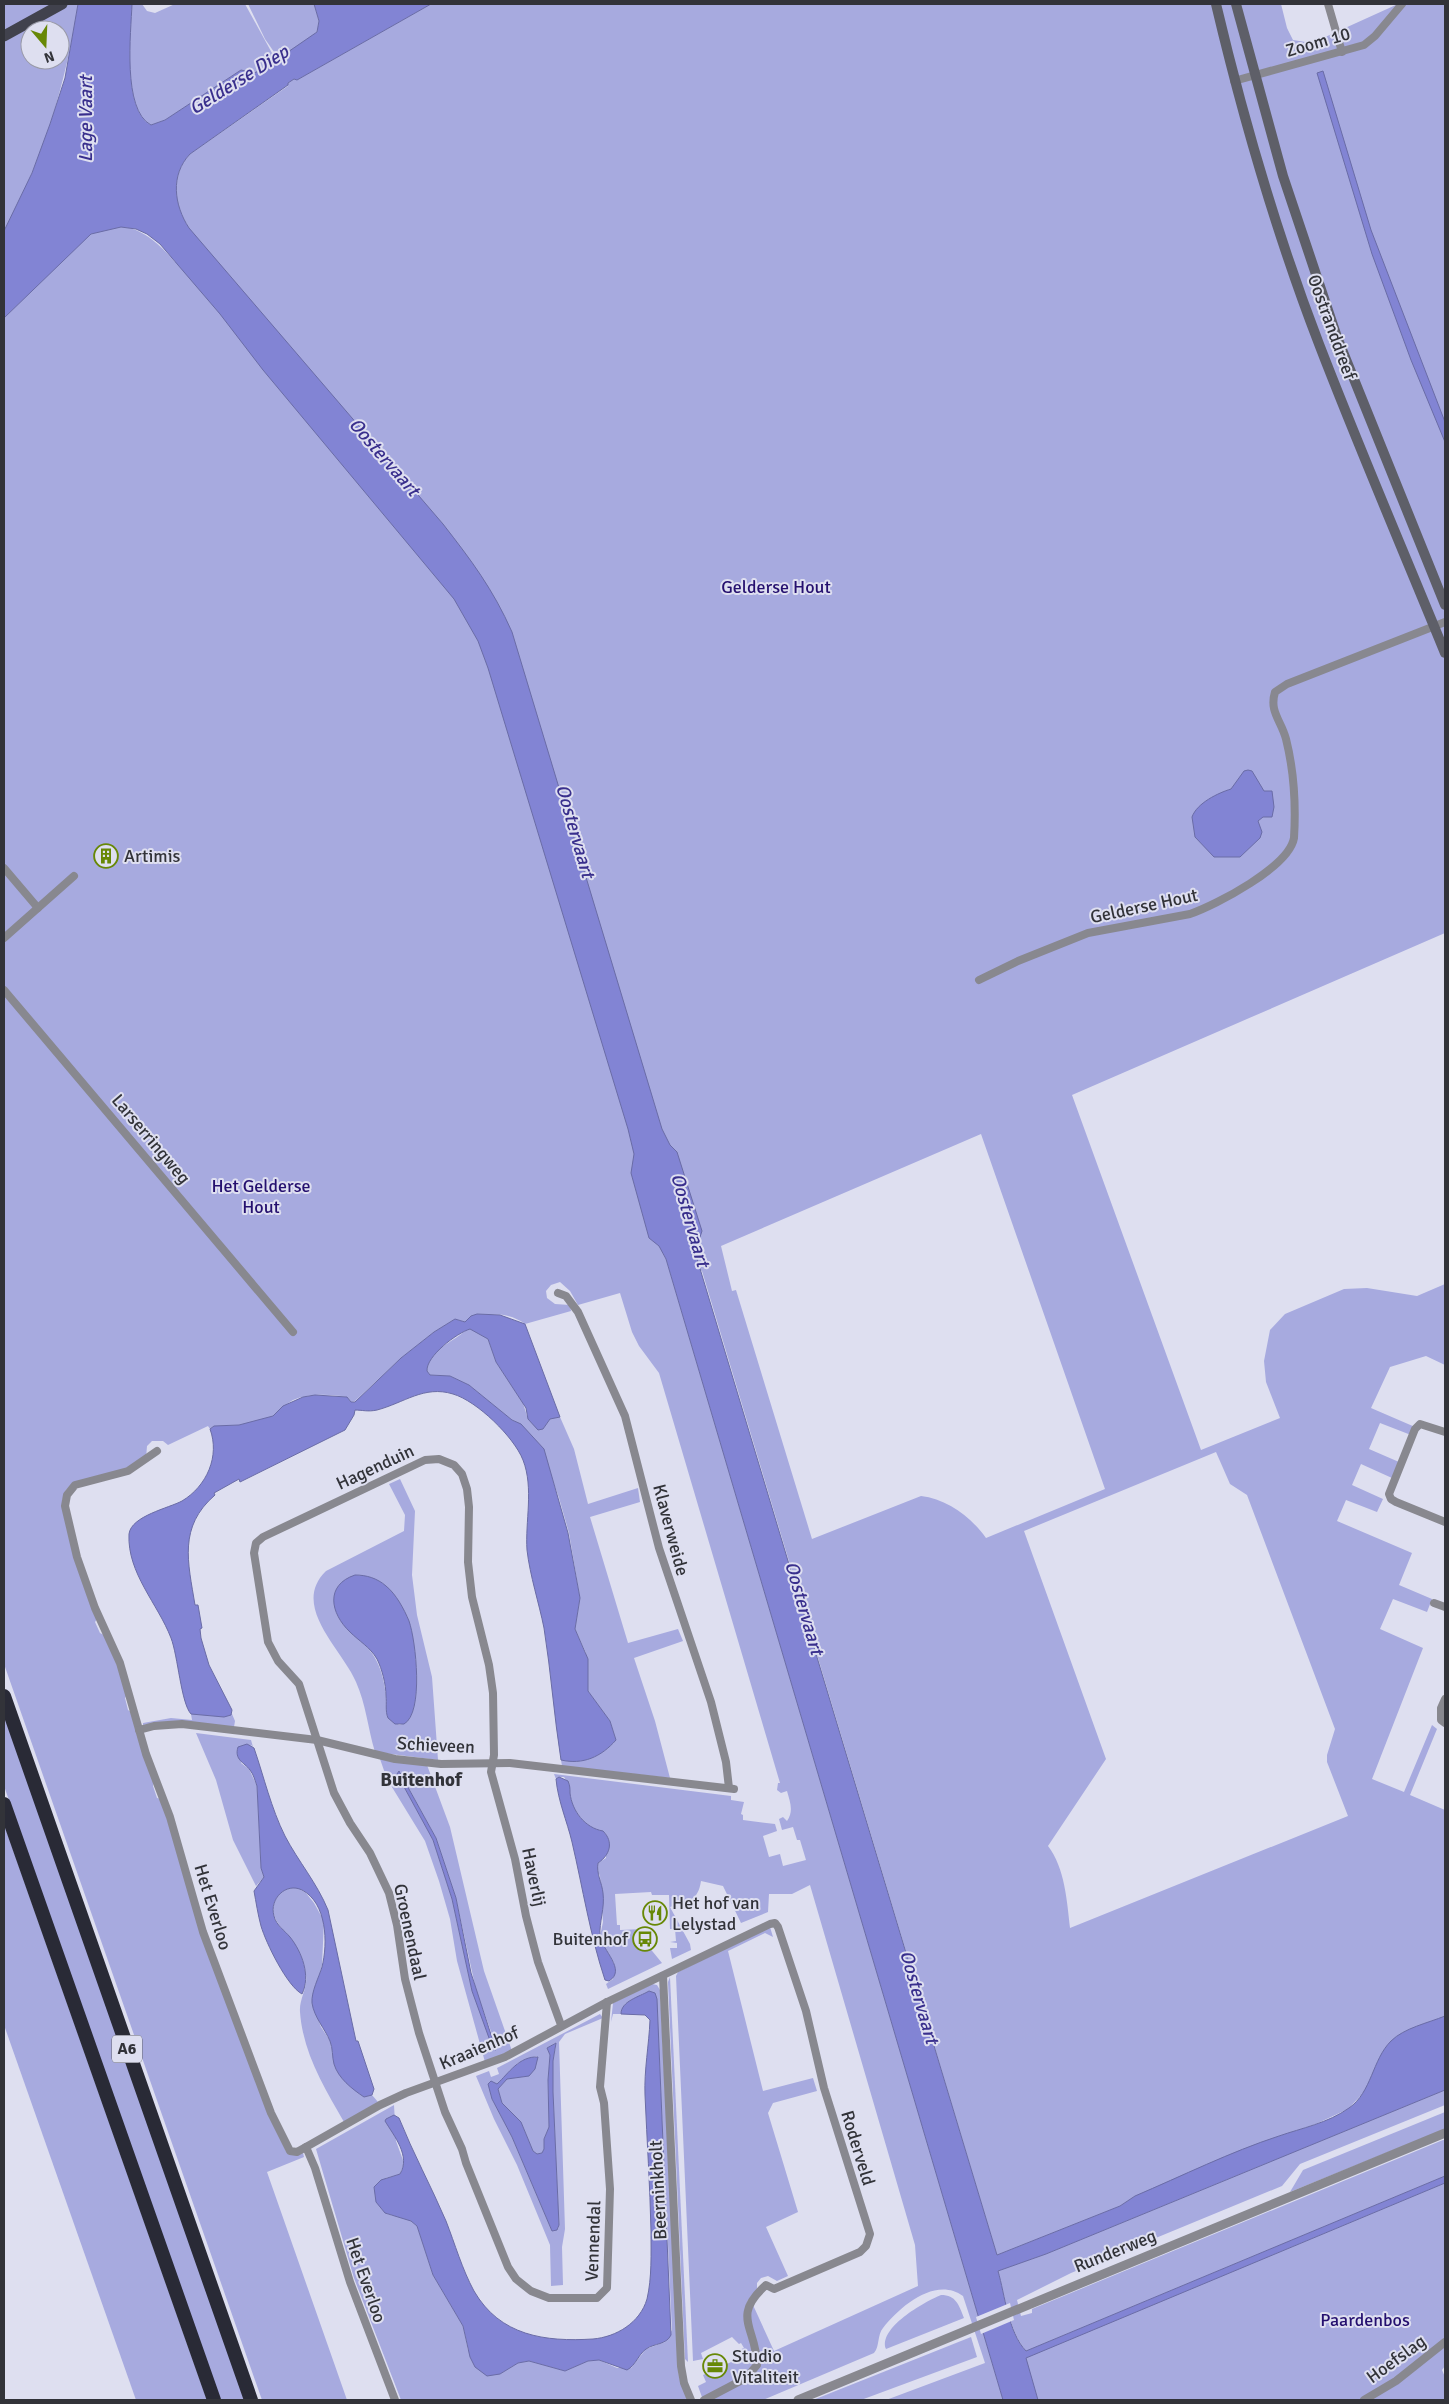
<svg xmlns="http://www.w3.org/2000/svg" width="1449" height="2404" font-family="Signika,sans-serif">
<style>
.green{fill:#a7aadf;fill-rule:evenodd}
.water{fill:#8284d4;stroke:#6a6ca6}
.pier{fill:#dedff0}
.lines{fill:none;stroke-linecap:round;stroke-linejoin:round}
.minor{stroke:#88888f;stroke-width:8}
.tertiary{stroke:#88888f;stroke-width:9}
.secondary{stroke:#5e5f68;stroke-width:10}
.primary{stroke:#41424d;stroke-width:11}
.motorway{stroke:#292a36;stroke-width:14}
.labels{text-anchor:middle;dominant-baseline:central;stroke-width:4;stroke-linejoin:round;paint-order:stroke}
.shield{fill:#dedff0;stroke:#666770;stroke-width:1}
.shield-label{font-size:16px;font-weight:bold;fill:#323339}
.street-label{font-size:18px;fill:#323339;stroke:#dedff0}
.park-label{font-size:18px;fill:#25106f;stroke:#dedff0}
.poi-label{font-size:18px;fill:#323339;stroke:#dedff0;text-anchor:start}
.water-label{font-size:19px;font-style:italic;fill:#392f8d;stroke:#dedff0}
.neighbourhood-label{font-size:19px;font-weight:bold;fill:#323339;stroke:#dedff0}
</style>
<rect width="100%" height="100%" fill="#dedff0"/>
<g class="green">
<path d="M4,4H78C66,83 43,161 4,231ZM30,30H60V60H30Z"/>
<path d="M132,4H142L147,11L155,13L175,4H245L278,64H273L254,73L241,70L165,120L151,125C122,110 131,32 132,4Z"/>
<polygon points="248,4 314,4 319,21 317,32 281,62 265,39"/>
<path d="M431,4H1281L1287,28L1293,40L1312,43L1398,4H1445V933L1072,1095L1201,1450L1280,1418L1266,1382L1264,1361L1270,1330L1285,1314L1344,1289L1367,1288L1417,1296L1445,1284V1365L1426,1356L1390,1367L1371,1408L1415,1427L1411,1435L1380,1423L1369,1449L1399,1462L1392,1478L1361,1464L1352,1485L1383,1499L1377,1512L1346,1500L1337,1521L1412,1553L1399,1585L1432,1599L1427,1612L1393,1599L1380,1629L1423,1648L1372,1779L1404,1792L1432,1725L1437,1729L1410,1795L1445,1810V2016L1412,2029L1387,2046L1365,2091L1348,2109L1316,2124L1279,2136L1135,2196L1120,2206L997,2255L702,1271L662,1252L666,1259L1003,2400H886L985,2363L963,2296C936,2276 900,2306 883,2328C877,2335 880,2346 874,2353L763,2400H703L698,2386L706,2382L703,2375L742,2357L739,2350L744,2348L741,2343L739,2344L732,2337L701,2353L703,2359L693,2361L676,1976L678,1972L770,1927L773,1937L765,1933L728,1951L763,2091L813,2078L817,2091L773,2103L768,2113L798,2212L766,2227L788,2276L777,2281L768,2276L761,2278L757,2283V2289L748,2300L745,2309L749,2318L753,2305L774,2351L918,2286L915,2245L810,1885L792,1894H769L768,1912L741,1923L723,1886L701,1881C698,1901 688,1902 670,1907L690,1944L691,1950L672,1959L670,1948H677V1943L670,1942L676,1941L675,1929H670L669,1895H652L651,1892L615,1894L617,1925H620V1930L643,1929L644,1941L662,1963L608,1989L606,1984L613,1979L614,1963L602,1944L600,1936L603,1922L600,1876L596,1869L598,1863L606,1858V1834C602,1830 600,1831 595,1830C587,1827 580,1817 575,1810C569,1800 572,1788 564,1777H559L556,1779L554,1774L731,1796V1800L744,1802L741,1814L743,1815V1820L775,1824L777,1831L763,1836L769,1857L780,1854L783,1866L806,1860L800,1840H797L793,1827L782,1830L779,1819L783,1817L787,1821C794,1811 790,1802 787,1791L781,1793L777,1790L778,1783H780L659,1373L639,1346L632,1332L620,1293L578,1305L570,1291L560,1282L551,1285L546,1291L547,1298L555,1304L570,1305L571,1311L525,1324C508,1311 482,1312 465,1322L455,1319L434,1332L401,1358L355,1401L351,1402L347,1397C330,1394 309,1393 293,1400C285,1404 282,1411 275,1415C258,1425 233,1426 214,1426L210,1429L208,1426L168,1445L163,1441H152L147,1446L146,1458L131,1467L75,1482L66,1490L62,1501L64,1516L97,1619L95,1622L100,1633L104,1635L119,1668L127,1695L125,1698L128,1710L131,1712L154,1782L153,1786L157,1798L161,1799L261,2095L286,2151L290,2155L303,2153L304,2157L267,2172L347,2400H262L4,1664V318L86,237C124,214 150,233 175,262L189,228C174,205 170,175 190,154L288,86V83L294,79L297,80ZM981,1134L1105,1489L986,1538C971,1517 947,1499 921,1496L812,1539L736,1290L732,1291L721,1246ZM1216,1452L1230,1484L1247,1495L1335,1729L1327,1755V1762L1348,1816L1070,1928C1067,1902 1065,1868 1048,1846L1106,1759L1024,1531Z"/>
<path d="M467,1329H472L488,1339L496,1362L523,1403L527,1416L543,1429L550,1418L560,1417L574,1449L588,1504L638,1488L640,1502L590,1517L628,1643L678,1629L683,1641L634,1658L655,1721L670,1778L562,1766L561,1760C582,1765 601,1756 616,1740L610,1721L588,1691L586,1653L575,1629L580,1598L569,1533L559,1498L552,1478L518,1423L512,1420L469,1385L450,1376L430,1375L427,1371C426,1350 455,1342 467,1329Z"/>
<path d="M400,1479L415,1511L412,1575L417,1615L432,1677L438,1760L375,1752C368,1729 366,1704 356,1682C342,1649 290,1606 326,1571L404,1531L405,1515L389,1484ZM355,1575C424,1576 430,1721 399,1725L387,1714C386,1686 383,1661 362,1642Z"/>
<polygon points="4,1704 249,2400 220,2400 4,1786"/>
<polygon points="191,1714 232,1714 235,1721 234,1727 180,1721 143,1725 143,1723 171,1718 192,1720"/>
<polygon points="196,1733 251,1740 253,1747 251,1745 241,1763 249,1769 257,1786 261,1868 264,1877 256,1886 233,1840 216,1780"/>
<path d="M380,1759L427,1765L450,1827L484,1971L512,2051L485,2062L457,1961L450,1919L439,1881L425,1841L387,1779ZM400,1772L436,1838L456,1898L476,1990L497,2048L472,1991L452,1899L433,1840L397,1774Z"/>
<polygon points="4,1824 207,2400 136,2400 4,2025"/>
<path d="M296,1887L306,1893L314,1903L324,1921L322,1965L312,2003L321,2027L331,2042L334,2063L364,2097L372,2095L378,2102L344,2122C324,2087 303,2053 300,2012C299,1999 308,1988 306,1975C305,1967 302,1957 298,1950C289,1933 264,1918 277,1897C281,1890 288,1888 296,1887Z"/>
<polygon points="670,1977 688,2362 685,2359 668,1982"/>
<path d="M652,1984L657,1985L660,1990L679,2377L687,2400H401L354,2278L316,2149L394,2105L396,2141L404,2163L400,2174L386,2178L374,2187C382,2230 398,2206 417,2226L433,2275L463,2326L468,2350L500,2374L518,2363L529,2361L565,2371L588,2361L599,2360L617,2368H631L646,2349L665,2342L672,2330L659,2052L649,1991L625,2004L621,2014H613L611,2022L613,2003Z"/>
<path d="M600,2014L603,2018L565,2034L559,2042L565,2229L562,2247L563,2285L551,2286L550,2245L517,2165L494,2119L476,2076L489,2071L491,2077L499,2074L497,2068ZM555,2043L556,2045L553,2061V2092L559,2225L558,2229L552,2231L512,2137L492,2099L490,2082L497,2084L518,2063L537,2056L535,2069L507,2079L498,2089L502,2103L521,2122L533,2151L537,2154L542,2153L544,2149V2139L549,2127L548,2080L550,2055L547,2048Z"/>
<path d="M1445,2090V2105L1300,2164L1282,2186L1071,2273L1017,2300L1021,2316L1032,2313V2309L1443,2140H1445V2176L1026,2351C1009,2331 1005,2296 998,2271L1046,2254Z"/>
<polygon points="1445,2112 1445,2129 1290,2192 1303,2170"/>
<polygon points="1445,2183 1445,2366 1442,2370 1445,2377 1445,2400 1038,2400 1025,2358"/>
<path d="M941,2295C956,2295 959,2305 964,2318L886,2349C878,2328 924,2302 941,2295Z"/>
<polygon points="971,2337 977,2357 861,2400 813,2400"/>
</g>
<g class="water">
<path d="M78,4H132C131,32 122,110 151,125L165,120L241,70L254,73L282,61L285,54L317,32L319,21L314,4H431L297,80L294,79L288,83V85L190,154C170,175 174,205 189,228L443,524C471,560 493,589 512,632L662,1129L670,1145L677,1152L702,1231L695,1252L997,2255L1120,2206L1135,2196C1182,2176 1230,2152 1279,2136C1302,2128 1328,2123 1349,2108C1372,2092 1372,2060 1391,2041C1404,2028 1428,2023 1445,2016V2090L1046,2254L998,2271C1005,2295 1008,2332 1026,2351L1445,2176V2183L1026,2358L1038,2400H1003L666,1259L659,1246L649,1238L631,1173L634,1154L628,1129L488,668L478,641L454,599L263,370L220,314L160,244L147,234L136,229L121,227L91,234L4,318V231L32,173L50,124L65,78Z"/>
<polygon points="1323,71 1371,230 1445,422 1445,442 1411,360 1372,254 1317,73"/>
<path d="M1248,770L1252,771L1264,791H1272L1274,807L1272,817H1263L1258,821L1262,832L1260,838L1240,857H1214L1195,837L1192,817C1197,803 1218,793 1231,789L1244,771Z"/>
<path d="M477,1314L500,1315L525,1324L560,1417L550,1419L543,1429L538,1430L528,1419L526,1408L496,1362L488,1339L470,1329C457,1333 426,1356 427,1371L430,1375L450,1376L469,1385L512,1420L521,1424L544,1449L568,1533L580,1598L575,1629L588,1659V1691L610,1721L616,1740C601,1757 583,1765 561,1760C554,1716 551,1672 544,1628C539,1603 530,1576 527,1550C525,1522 534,1488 523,1460C514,1437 477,1401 453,1394C424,1385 404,1403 377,1410C368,1412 362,1410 355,1410L354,1415L345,1430L240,1482L239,1479L214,1493L215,1495C178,1527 188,1562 195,1605H198L202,1628L200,1629L201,1638L209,1665L232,1710L231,1715L224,1717L191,1714C181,1703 178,1656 171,1638C158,1604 127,1573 129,1534C131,1516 169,1508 182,1501C207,1486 220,1456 210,1429L214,1426L239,1425L273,1416L283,1406L303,1397L315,1395L347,1397L351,1402H355L401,1358L434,1332L455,1319L465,1322L471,1316Z"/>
<path d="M355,1575C366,1575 377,1578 386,1586C396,1594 404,1609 409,1621C416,1641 424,1713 404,1724H395L388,1718C385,1711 387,1703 386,1696C386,1684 382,1669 377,1659C370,1647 359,1641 350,1632C330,1613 325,1585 355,1575Z"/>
<path d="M247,1744L254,1748C264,1777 271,1808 285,1836C298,1861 317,1883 328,1910L356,2041H358L374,2089L372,2095L364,2097C352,2089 338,2078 334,2064C332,2057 333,2048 330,2041C325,2029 314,2017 312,2003C311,1992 319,1977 322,1967C328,1943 327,1903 302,1890C286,1882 269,1899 274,1916C276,1925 285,1931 290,1937C302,1952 311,1976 302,1994C287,1986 266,1943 261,1926C258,1915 256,1902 254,1891L264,1877L261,1868L257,1786C255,1781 254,1775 250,1770C244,1762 234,1760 238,1747Z"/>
<polygon points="399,1771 436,1838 456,1898 471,1973 496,2050 493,2049 472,1991 452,1899 433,1840 397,1774"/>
<path d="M559,1777L568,1781C570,1786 570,1788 570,1793C572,1811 585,1828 603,1831C614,1842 610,1855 598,1863C596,1873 602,1883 603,1893C605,1908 599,1922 600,1936C602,1950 627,1970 609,1981L605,1980C590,1935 583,1889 572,1842C567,1821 558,1801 556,1779Z"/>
<path d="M649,1991L655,1993L657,1999L671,2335C666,2345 655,2343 646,2349C638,2355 636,2365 627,2370L599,2360L588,2361L565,2371L529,2361L518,2363L500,2374L487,2376L475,2367L470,2357L463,2326L433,2275L417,2226L411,2221L385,2213L376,2202L374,2187L381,2180L400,2174C411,2156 394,2136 385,2121L386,2119L394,2115L399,2118C413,2153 431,2186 446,2221C455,2244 462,2269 474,2291C500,2336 545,2342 593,2339C616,2337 640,2323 647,2299C652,2278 651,2253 651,2231C650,2186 647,2141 645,2095C644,2070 649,2045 650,2020L645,2015L621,2014C621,2001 639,1997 649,1991Z"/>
<path d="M556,2043L553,2061V2092L559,2225L557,2230L552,2231L512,2137L492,2099L488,2084L491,2081L497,2084C509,2073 519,2056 538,2057L535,2069L529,2076L507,2079L498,2089L502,2103L521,2122L533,2151L537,2154L542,2153L544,2149V2139L549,2127L548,2080L550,2055L547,2048Z"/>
</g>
<polygon class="pier" points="1010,2303 1014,2320 981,2334 976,2317"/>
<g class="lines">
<g class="minor">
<polyline points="1328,4 1342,52"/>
<polyline points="1234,81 1364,45 1375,36 1402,4"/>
<polyline points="4,868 38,908"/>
<polyline points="4,938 74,876"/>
<path d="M979,980L1018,961L1088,933L1190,914C1216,905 1289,867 1294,838C1296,805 1294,771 1286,739C1281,720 1269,712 1275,692L1287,684L1445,622"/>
<polyline points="4,990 293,1332"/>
<polyline points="558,1293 566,1296 578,1312 625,1416 659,1548 711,1702 726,1762 729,1788"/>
<polyline points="1445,1432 1420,1424 1415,1429 1389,1494 1391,1499 1396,1502 1445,1522"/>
<path d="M157,1451L128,1471L75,1485L67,1495L65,1506L77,1557L95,1608L120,1663L146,1754L170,1817L203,1932L271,2113L290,2151L297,2152L306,2147L380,2105L406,2093L505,2057L607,2002L770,1924L775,1923L778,1927L806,2011L824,2088L870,2234L866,2246L860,2252L774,2289L766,2285C730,2317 757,2328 757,2365L746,2378L704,2400"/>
<polyline points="1434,1603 1445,1607"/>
<polyline points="1445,1699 1441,1708 1441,1720 1445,1723"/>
<polyline points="139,1730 154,1726 182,1724 317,1740 395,1759 441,1764 510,1763 734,1789"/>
<polyline points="663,1976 681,2366 684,2383 691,2400"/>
<polyline points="561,2025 538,1962 526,1916 515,1859 491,1772 494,1755 493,1693 489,1665 472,1597 468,1562 469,1507 467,1489 462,1474 454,1465 439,1459 425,1460 263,1537 256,1543 254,1553 268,1642 278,1661 299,1684 334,1793 350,1823 370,1853 389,1893 397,1925 405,1979 419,2033 445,2112 462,2149 466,2163 508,2267 516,2279 531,2291 549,2298 597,2298 607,2288 610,2189 604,2103 600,2087 607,2002"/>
<polyline points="306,2147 315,2168 350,2282 395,2400"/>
<polyline points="1364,2400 1396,2381 1445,2342"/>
</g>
<polyline class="tertiary" points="798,2400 1445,2133"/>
<g class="secondary">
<path d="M1216,4C1243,118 1277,235 1319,344C1359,448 1403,550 1445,653"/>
<polyline points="1236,4 1283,176 1337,337 1445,605"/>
</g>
<polyline class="primary" points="4,36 62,4"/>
<g class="motorway">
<polyline points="4,1696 251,2400"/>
<polyline points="4,1804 214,2400"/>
</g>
</g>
<defs>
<g id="building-ring" transform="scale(1.25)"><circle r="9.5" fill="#dedff0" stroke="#678806" stroke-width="1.5"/><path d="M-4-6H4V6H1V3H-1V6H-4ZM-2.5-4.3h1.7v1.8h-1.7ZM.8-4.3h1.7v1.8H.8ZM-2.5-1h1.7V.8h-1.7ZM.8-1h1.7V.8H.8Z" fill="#678806"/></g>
<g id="restaurant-ring" transform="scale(1.25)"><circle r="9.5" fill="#dedff0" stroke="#678806" stroke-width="1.5"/><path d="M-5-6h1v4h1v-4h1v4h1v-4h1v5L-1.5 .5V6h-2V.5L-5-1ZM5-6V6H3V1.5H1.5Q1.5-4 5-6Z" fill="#678806"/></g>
<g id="bus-ring" transform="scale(1.25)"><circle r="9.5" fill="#dedff0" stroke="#678806" stroke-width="1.5"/><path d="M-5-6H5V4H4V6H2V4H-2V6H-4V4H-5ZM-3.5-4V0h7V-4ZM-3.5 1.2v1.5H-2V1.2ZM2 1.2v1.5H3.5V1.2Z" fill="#678806"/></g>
<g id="office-ring" transform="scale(1.25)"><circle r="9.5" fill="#dedff0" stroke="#678806" stroke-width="1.5"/><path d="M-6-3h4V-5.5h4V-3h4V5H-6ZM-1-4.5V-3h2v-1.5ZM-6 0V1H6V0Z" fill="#678806"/></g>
</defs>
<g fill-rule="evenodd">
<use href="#building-ring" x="106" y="856"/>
<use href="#restaurant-ring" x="655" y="1913"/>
<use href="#bus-ring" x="645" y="1939"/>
<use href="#office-ring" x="715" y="2366"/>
</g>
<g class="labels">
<rect class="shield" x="112" y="2035.5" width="30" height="27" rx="4"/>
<g class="shield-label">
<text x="127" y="2049">A6</text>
</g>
<g class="street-label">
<text transform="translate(1318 42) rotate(-16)">Zoom 10</text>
<text transform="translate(1332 327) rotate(70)">Oostranddreef</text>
<text transform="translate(1144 906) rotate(-12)">Gelderse Hout</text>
<text transform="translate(151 1139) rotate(50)">Larserringweg</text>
<text transform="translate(375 1467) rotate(-25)">Hagenduin</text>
<text transform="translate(671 1530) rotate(75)">Klaverweide</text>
<text transform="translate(436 1745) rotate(3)">Schieveen</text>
<text transform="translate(534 1877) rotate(78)">Haverlij</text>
<text transform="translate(213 1907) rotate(73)">Het Everloo</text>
<text transform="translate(410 1932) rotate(78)">Groenendaal</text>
<text transform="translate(479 2048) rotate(-23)">Kraaienhof</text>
<text transform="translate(858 2148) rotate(73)">Roderveld</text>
<text transform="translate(658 2190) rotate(-93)">Beerninkholt</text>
<text transform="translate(593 2241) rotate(-88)">Vennendal</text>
<text transform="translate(1115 2251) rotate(-22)">Runderweg</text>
<text transform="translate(366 2280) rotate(71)">Het Everloo</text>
<text transform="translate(1396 2359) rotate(-36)">Hoefslag</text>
</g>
<g class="park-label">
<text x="776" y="587">Gelderse Hout</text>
<text x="261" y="1186">Het Gelderse<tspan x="261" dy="21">Hout</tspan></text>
<text x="1365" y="2320">Paardenbos</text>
</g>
<g class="poi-label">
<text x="124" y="856">Artimis</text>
<text x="672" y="1903">Het hof van<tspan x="672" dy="21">Lelystad</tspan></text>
<text x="628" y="1939" text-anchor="end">Buitenhof</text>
<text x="732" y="2356">Studio<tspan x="732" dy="21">Vitaliteit</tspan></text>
</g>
<g class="water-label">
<text transform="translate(239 80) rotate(-32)">Gelderse Diep</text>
<text transform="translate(86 119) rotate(-90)">Lage Vaart</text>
<text transform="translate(384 457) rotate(49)">Oostervaart</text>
<text transform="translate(575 831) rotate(74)">Oostervaart</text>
<text transform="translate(690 1220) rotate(74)">Oostervaart</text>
<text transform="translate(804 1608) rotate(74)">Oostervaart</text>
<text transform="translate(919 1997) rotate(74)">Oostervaart</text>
</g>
<g class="neighbourhood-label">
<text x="421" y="1780">Buitenhof</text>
</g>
</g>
<rect width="1449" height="2404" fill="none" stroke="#323339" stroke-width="10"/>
<g transform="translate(45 45) rotate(161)"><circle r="24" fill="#dedff0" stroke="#999aa7"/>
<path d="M0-4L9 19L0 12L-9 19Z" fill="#678806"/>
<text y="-8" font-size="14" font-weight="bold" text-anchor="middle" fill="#323339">N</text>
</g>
</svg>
